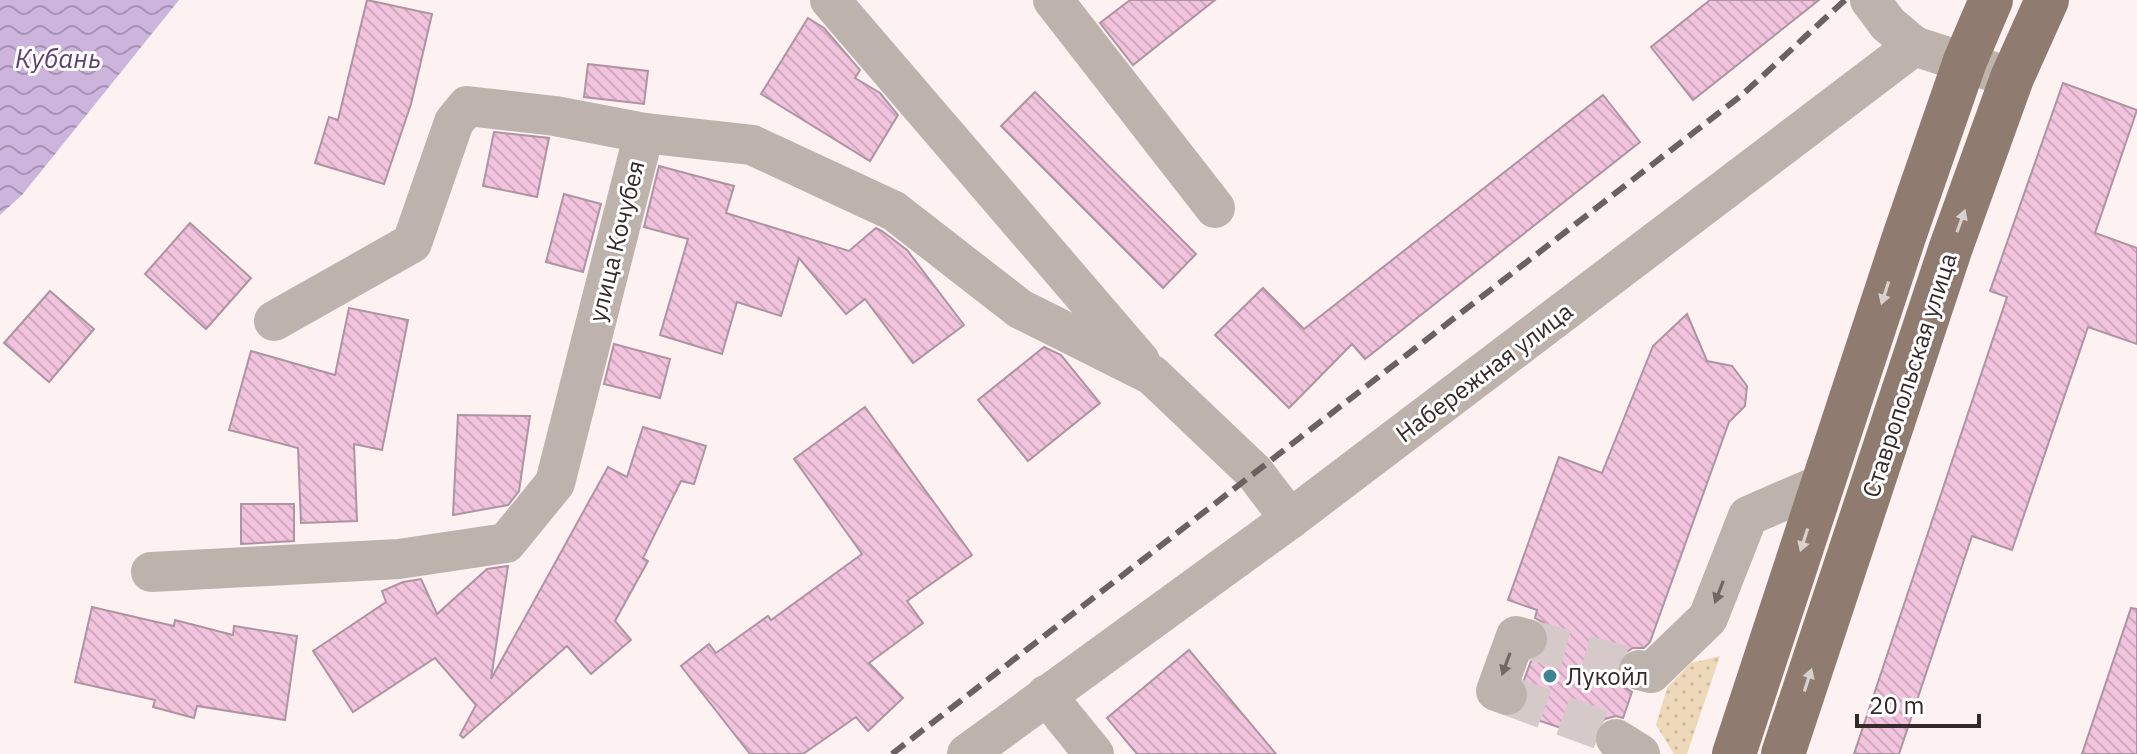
<svg xmlns="http://www.w3.org/2000/svg" width="2137" height="754" font-family="'IBM Plex Sans',sans-serif">
<style>
.grass{fill:url(#grass-dots)}
.water{fill:url(#water-waves)}
.building{fill:url(#building-back-hatch);stroke:#ae94a2;stroke-width:2}
.lines{fill:none;stroke-linecap:round;stroke-linejoin:round}
.minor-tunnel{stroke:#d6c9c9;stroke-width:40;stroke-dasharray:40 20;stroke-linecap:butt}
.minor{stroke:#beb2ac;stroke-width:40}
.major{stroke:#907b70;stroke-width:44}
.rail{stroke:#6c6060;stroke-width:6;stroke-dasharray:16 8;stroke-linecap:butt}
.oneway{fill:#d8d1cd}
.oneway2{fill:#736764}
.poi-dot{fill:#408393;stroke:#fff;stroke-width:3}
.labels{text-anchor:middle;dominant-baseline:central;stroke-width:6;stroke-linejoin:round;paint-order:stroke}
.street-label{font-size:24px;fill:#352929;stroke:#fff}
.poi-label{font-size:24px;fill:#352929;stroke:#fff;text-anchor:start}
.water-label{font-size:26px;font-style:italic;fill:#5f3f74;stroke:#fff}
</style>
<defs>
<pattern id="grass-dots" width="8" height="8" patternUnits="userSpaceOnUse" patternTransform="scale(2)"><rect width="8" height="8" fill="#edd9b9"/><path d="M2 2h.1M6 6h.1" fill="none" stroke="#ccba9f" stroke-width="1.8" stroke-linecap="round"/></pattern>
<pattern id="water-waves" width="16" height="10" patternUnits="userSpaceOnUse" patternTransform="scale(2)"><rect width="16" height="10" fill="#ccb4dd"/><path d="M0 5q4-4 8 0t8 0" fill="none" stroke="#a692b3"/></pattern>
<pattern id="building-back-hatch" width="6" height="6" patternUnits="userSpaceOnUse" patternTransform="scale(2)"><rect width="6" height="6" fill="#f1c3dd"/><path d="M-1 5l2 2M0 0l6 6M5-1l2 2" fill="none" stroke="#cfa8be"/></pattern>
</defs>
<rect width="100%" height="100%" fill="#fef1f1"/>
<polygon class="grass" points="1720,656 1687,754 1674,754 1656,725 1667,688 1691,663"/>
<polygon class="water" points="0,0 179,0 22,195 0,215"/>
<g class="building">
<polygon points="367,0 432,14 411,104 384,184 315,163 329,117 338,120"/>
<polygon points="1130,0 1215,0 1133,65 1100,23"/>
<polygon points="1710,0 1819,0 1693,100 1651,47"/>
<polygon points="808,18 824,28 860,70 855,78 880,93 898,115 870,161 761,94"/>
<polygon points="588,64 648,71 644,104 584,97"/>
<polygon points="2063,83 2137,110 2095,233 2137,248 2137,344 2088,327 2012,550 1972,536 1899,754 1854,754 2007,297 1990,291"/>
<polygon points="1035,92 1196,254 1163,288 1001,126"/>
<polygon points="1603,95 1640,142 1365,359 1352,344 1289,408 1215,335 1263,288 1304,329"/>
<polygon points="494,132 549,138 537,197 483,186"/>
<polygon points="659,166 734,186 726,213 849,251 876,228 882,231 907,250 964,325 913,363 865,299 846,314 799,258 781,316 737,302 722,354 660,335 688,239 644,227"/>
<polygon points="564,194 601,204 583,272 546,262"/>
<polygon points="190,223 251,278 206,329 145,274"/>
<polygon points="50,291 94,329 49,382 4,343"/>
<polygon points="349,308 408,320 382,450 354,444 357,521 301,523 298,448 229,430 251,351 335,375"/>
<polygon points="1687,314 1707,361 1732,366 1747,386 1745,406 1729,422 1650,642 1644,648 1633,648 1623,654 1617,664 1617,677 1623,686 1632,692 1623,718 1616,716 1605,719 1596,728 1593,739 1520,714 1529,702 1529,690 1524,680 1531,661 1544,655 1549,644 1549,634 1544,623 1535,618 1537,610 1508,600 1559,457 1602,473 1653,346"/>
<polygon points="614,344 670,359 660,398 604,384"/>
<polygon points="1044,347 1061,355 1100,403 1028,461 978,400"/>
<polygon points="865,407 972,555 907,601 923,623 869,663 903,698 868,731 856,717 803,754 750,754 681,666 709,644 716,653 768,616 771,620 862,554 794,459"/>
<polygon points="458,415 530,416 519,491 508,505 453,515"/>
<polygon points="643,427 706,446 694,484 681,481 643,558 648,561 615,621 631,640 591,674 567,646 463,738 460,735 476,705 435,658 353,712 313,651 386,602 382,591 403,582 421,579 437,614 487,569 508,566 491,679 608,467 627,477"/>
<polygon points="241,504 294,504 294,541 241,544"/>
<polygon points="92,607 174,626 175,620 233,635 234,626 297,636 285,720 197,706 194,718 153,707 155,700 75,682"/>
<polygon points="2131,608 2137,609 2137,754 2082,754"/>
<polygon points="1189,650 1276,754 1137,754 1107,718"/>
</g>
<g class="lines">
<g class="minor-tunnel">
<polyline points="1527,639 1639,670"/>
<polyline points="1507,695 1602,730 1616,739"/>
</g>
<g class="minor">
<polyline points="830,0 1140,361"/>
<polyline points="1053,0 1215,208"/>
<polyline points="1870,0 1888,24 1914,46"/>
<polyline points="274,321 412,243 454,122 467,106 555,116 644,133"/>
<polyline points="151,572 399,559 506,543 555,483 644,133 752,145 894,211 1020,309 1152,375 1255,473 1290,519"/>
<polyline points="1639,670 1651,673 1708,618 1748,516 1822,484"/>
<polyline points="1046,695 1094,754"/>
<polyline points="1507,695 1496,691 1516,636 1527,639"/>
<polyline points="1616,739 1640,754"/>
<polyline points="967,754 1290,519 1914,46 2012,78"/>
</g>
<g class="major">
<polyline points="1734,754 1904,237 1965,61 1991,0"/>
<polyline points="1783,754 1950,250 2012,78 2047,0"/>
</g>
<polyline class="rail" points="892,754 1742,95 1845,0"/>
</g>
<defs><path id="oneway-solid" d="M-6-.8H1V-3.2L6.5 0L1 3.2V.8H-6Z" transform="scale(2)"/></defs>
<g class="oneway">
<use href="#oneway-solid" transform="translate(1961 221) rotate(-70)"/>
<use href="#oneway-solid" transform="translate(1885 293) rotate(108)"/>
<use href="#oneway-solid" transform="translate(1804 540) rotate(108)"/>
<use href="#oneway-solid" transform="translate(1808 680) rotate(-72)"/>
</g>
<g class="oneway2">
<use href="#oneway-solid" transform="translate(1719 592) rotate(111)"/>
<use href="#oneway-solid" transform="translate(1506 664) rotate(110)"/>
</g>
<circle class="poi-dot" cx="1550" cy="676" r="8"/>
<g class="labels">
<g class="street-label">
<text transform="translate(616 241) rotate(-76)">улица Кочубея</text>
<text transform="translate(1484 372) rotate(-37)">Набережная улица</text>
<text transform="translate(1909 375) rotate(-72)">Ставропольская улица</text>
</g>
<g class="poi-label">
<text x="1566" y="676">Лукойл</text>
</g>
<g class="water-label">
<text x="58" y="58">Кубань</text>
</g>
</g>
<path d="M1857 714v12h122v-12" fill="none" stroke="#352929" stroke-width="4"/>
<text x="1869" y="714" font-size="24" fill="#352929" stroke="#ffffff" stroke-width="6" paint-order="stroke">20 m</text>
</svg>
